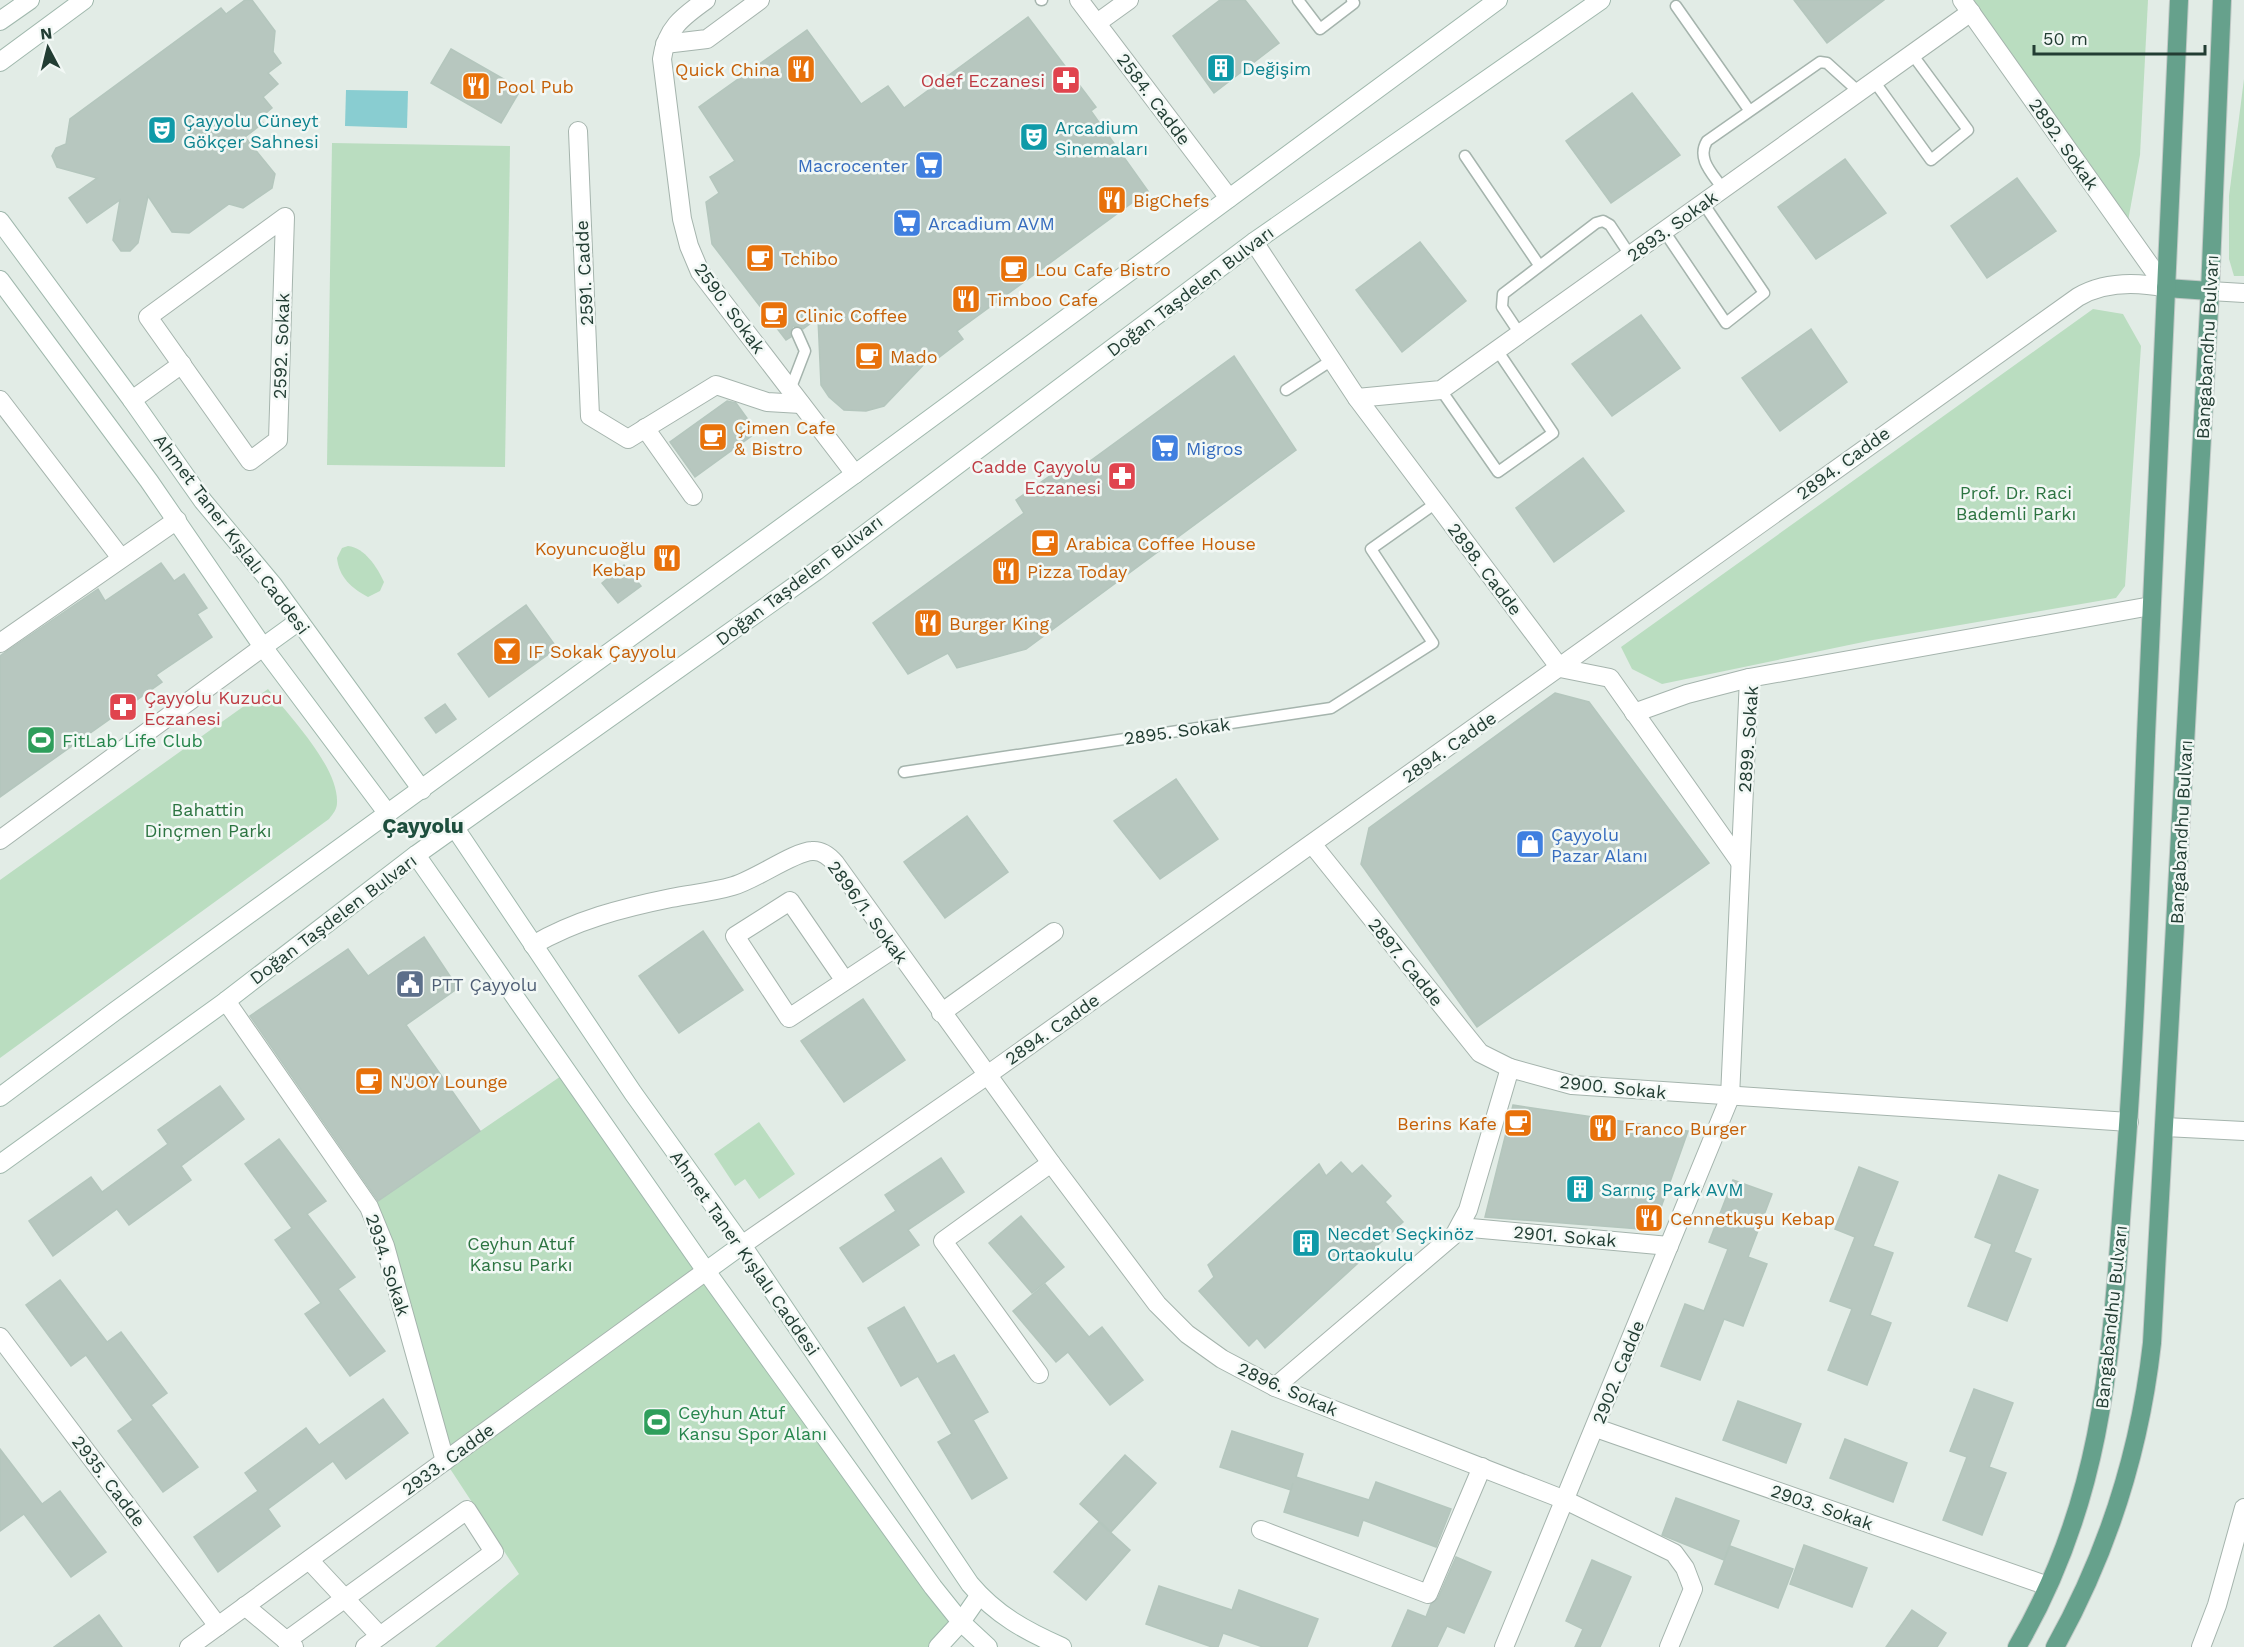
<svg xmlns="http://www.w3.org/2000/svg" width="2244" height="1647" font-family="'Work Sans',sans-serif">
<style>
.green{fill:#baddc0}
.water{fill:#89cdd1}
.building{fill:#b7c7bf;stroke:#b4c6bd;stroke-width:1.5}
.lines{fill:none;stroke-linecap:round;stroke-linejoin:round}
.lane-casing{stroke:#a5b4ad;stroke-width:13}
.street-casing{stroke:#a5b4ad;stroke-width:20}
.secondary-casing{stroke:#a0b8ad;stroke-width:20}
.primary-casing{stroke:#c1c9c6;stroke-width:20}
.lane{stroke:#fff;stroke-width:10}
.street{stroke:#fff;stroke-width:18}
.secondary{stroke:#fff;stroke-width:18}
.primary{stroke:#66a18c;stroke-width:18}
.labels{text-anchor:middle;dominant-baseline:central;stroke-width:5;stroke-linejoin:round;paint-order:stroke}
.culture-label{font-size:18px;fill:#0d838f;stroke:#f2f8f5;text-anchor:start}
.food-label{font-size:18px;fill:#c56008;stroke:#f2f8f5;text-anchor:start}
.health-label{font-size:18px;fill:#be3a42;stroke:#f2f8f5;text-anchor:end}
.street-label{font-size:18px;fill:#223d33;stroke:#f2f8f5}
.shop-label{font-size:18px;fill:#366cbe;stroke:#f2f8f5;text-anchor:start}
.park-label{font-size:18px;fill:#2c7441;stroke:#f2f8f5}
.leisure-label{font-size:18px;fill:#27864d;stroke:#f2f8f5;text-anchor:start}
.service-label{font-size:18px;fill:#4e5e75;stroke:#f2f8f5;text-anchor:start}
.quarter-label{font-size:21px;font-weight:bold;fill:#1e4f3e;stroke:#f2f8f5}
</style>
<rect width="100%" height="100%" fill="#e2ece6"/>
<g class="green">
<polygon points="1972,0 2148,0 2140,155 2128,221"/>
<polygon points="2244,79 2244,276 2234,276 2229,259 2229,196"/>
<polygon points="332,143 510,146 505,467 327,465"/>
<polygon points="2093,309 2123,314 2141,346 2125,586 2116,598 1873,640 1662,684 1632,669 1621,647"/>
<path d="M348,546C365,548 377,567 384,582L380,591L368,597C351,588 339,577 337,558L342,548Z"/>
<path d="M268,689C289,716 339,767 337,803C337,809 333,814 329,819L0,1058V880Z"/>
<polygon points="567,1072 961,1622 938,1647 435,1647 519,1574 445,1461 369,1207"/>
<polygon points="759,1122 795,1174 759,1199 745,1179 735,1186 714,1154"/>
</g>
<polygon class="water" points="346,90 408,91 407,128 345,126"/>
<g class="building">
<polygon points="245,0 252,0 275,31 273,52 281,63 268,73 278,84 263,97 272,108 260,118 263,123 245,137 275,174 272,188 243,208 229,204 189,233 172,232 148,196 138,243 130,251 121,251 113,240 120,200 87,223 69,198 97,178 57,167 52,156 56,148 66,144 70,119 221,8 226,14"/>
<polygon points="1220,0 1245,0 1279,43 1214,93 1173,36"/>
<polygon points="1794,0 1884,0 1827,43"/>
<polygon points="1028,17 1096,107 1091,111 1148,191 957,331 963,339 933,362 930,358 884,406 866,411 844,410 829,397 821,385 818,318 803,329 793,326 790,332 791,337 786,340 712,244 706,202 719,193 710,177 735,161 699,107 807,30 861,104 888,86 904,108"/>
<polygon points="451,49 521,89 501,123 431,83"/>
<polygon points="1632,93 1680,155 1611,203 1566,141"/>
<polygon points="1845,159 1886,213 1816,259 1778,207"/>
<polygon points="2017,178 2056,231 1987,278 1951,226"/>
<polygon points="1420,242 1466,301 1402,352 1356,290"/>
<polygon points="1641,315 1680,368 1612,416 1572,364"/>
<polygon points="1811,329 1847,382 1780,431 1742,378"/>
<polygon points="1234,356 1296,450 1026,649 957,668 948,653 908,674 873,623 1024,513 1016,500 1068,463 1075,472"/>
<polygon points="727,401 736,403 757,432 695,477 670,442"/>
<polygon points="1583,458 1624,511 1554,562 1516,508"/>
<polygon points="161,563 174,581 184,574 207,608 197,614 212,637 156,675 162,682 0,797 0,656 98,589 105,601"/>
<polygon points="624,565 641,586 618,603 602,583"/>
<polygon points="526,605 557,648 489,697 458,654"/>
<polygon points="1555,693 1589,702 1709,863 1477,1027 1361,864 1369,828"/>
<polygon points="445,704 456,719 436,733 425,718"/>
<polygon points="1176,779 1218,839 1160,879 1114,821"/>
<polygon points="967,816 1008,872 945,918 904,862"/>
<polygon points="703,931 743,990 679,1033 639,976"/>
<polygon points="424,937 458,988 406,1025 480,1131 378,1201 250,1016 348,949 368,976"/>
<polygon points="863,999 905,1060 844,1102 801,1041"/>
<polygon points="220,1086 244,1119 181,1166 191,1180 129,1225 117,1209 53,1256 29,1221 91,1177 102,1192 168,1144 158,1130"/>
<polygon points="1513,1105 1688,1131 1653,1230 1485,1217"/>
<polygon points="279,1139 326,1201 307,1214 355,1277 338,1289 385,1351 350,1376 305,1314 321,1303 275,1240 292,1228 245,1164"/>
<polygon points="941,1158 964,1192 908,1230 919,1245 863,1282 840,1248 896,1211 885,1195"/>
<polygon points="1341,1162 1352,1174 1362,1165 1391,1196 1385,1202 1403,1222 1265,1348 1257,1338 1249,1346 1199,1291 1214,1277 1208,1265 1319,1164 1326,1176"/>
<polygon points="1859,1167 1898,1182 1873,1246 1893,1253 1870,1315 1891,1323 1867,1385 1828,1370 1852,1309 1830,1301 1855,1237 1835,1229"/>
<polygon points="1999,1175 2038,1190 2014,1252 2031,1259 2007,1321 1968,1306 1992,1244 1975,1237"/>
<polygon points="1733,1180 1772,1194 1748,1257 1767,1264 1743,1326 1724,1319 1700,1380 1661,1366 1685,1304 1704,1311 1728,1249 1709,1242"/>
<polygon points="1021,1216 1064,1267 1032,1293 989,1243"/>
<polygon points="60,1280 107,1342 121,1332 167,1393 151,1405 198,1467 163,1492 118,1431 133,1420 86,1355 71,1366 26,1305"/>
<polygon points="1045,1284 1089,1337 1102,1327 1143,1380 1110,1405 1068,1352 1056,1362 1013,1311"/>
<polygon points="904,1307 937,1364 954,1355 988,1412 973,1420 1007,1478 972,1499 938,1442 952,1434 918,1376 901,1386 868,1328"/>
<polygon points="1974,1389 2013,1403 1989,1467 2006,1473 1982,1535 1943,1520 1967,1457 1950,1451"/>
<polygon points="383,1399 408,1433 346,1479 333,1461 268,1509 280,1526 218,1572 194,1537 258,1491 245,1473 306,1428 319,1445"/>
<polygon points="1738,1401 1801,1424 1786,1463 1723,1440"/>
<polygon points="1232,1431 1303,1454 1296,1477 1369,1500 1376,1482 1451,1509 1436,1547 1363,1520 1358,1536 1284,1512 1293,1483 1291,1490 1220,1467"/>
<polygon points="1845,1439 1907,1463 1893,1502 1830,1478"/>
<polygon points="0,1449 42,1504 60,1491 106,1552 71,1577 24,1514 0,1531"/>
<polygon points="1125,1455 1156,1483 1111,1532 1080,1504"/>
<polygon points="1676,1498 1739,1521 1724,1560 1662,1535"/>
<polygon points="1099,1522 1130,1550 1086,1600 1054,1572"/>
<polygon points="1804,1545 1867,1568 1852,1607 1790,1584"/>
<polygon points="1730,1546 1793,1569 1778,1608 1715,1584"/>
<polygon points="1456,1557 1491,1572 1464,1633 1447,1626 1437,1647 1392,1647 1408,1610 1426,1617 1431,1604 1438,1598"/>
<polygon points="1592,1560 1631,1577 1600,1647 1575,1647 1583,1629 1566,1621"/>
<polygon points="1159,1586 1232,1610 1239,1590 1318,1619 1307,1647 1263,1647 1223,1633 1218,1647 1212,1647 1146,1624"/>
<polygon points="1912,1610 1946,1633 1937,1647 1886,1647"/>
<polygon points="99,1615 122,1647 54,1647"/>
</g>
<g class="lines">
<g class="lane-casing">
<g id="lane">
<polyline points="1041,0 1042,0"/>
<polyline points="1298,0 1320,29 1354,3 1352,0"/>
<polyline points="1676,6 1749,110"/>
<polyline points="1874,81 1931,160 1968,130 1912,54"/>
<polyline points="1465,156 1539,265"/>
<path d="M1723,189C1713,174 1696,159 1707,141L1820,62L1827,63L1859,92"/>
<polyline points="1664,231 1726,323 1764,293 1703,203"/>
<polyline points="1520,334 1502,307 1503,294 1596,223 1603,221 1610,225 1630,255"/>
<polyline points="790,390 805,351 797,333"/>
<polyline points="1286,390 1332,360"/>
<polyline points="1441,390 1498,472 1553,433 1497,350"/>
<polyline points="904,772 1331,708 1433,643 1371,549 1436,503"/>
</g>
</g>
<g class="street-casing">
<g id="street">
<path d="M706,0C682,17 666,29 662,59L682,219L689,246L700,272L855,474"/>
<polyline points="1079,0 1229,198"/>
<polyline points="1962,0 2166,288"/>
<polyline points="1097,23 1129,0"/>
<polyline points="665,44 707,39 760,0"/>
<polyline points="578,131 590,416 628,439 716,385 767,402 801,404"/>
<polygon points="285,217 278,440 250,461 148,317"/>
<polyline points="1254,242 1357,398 1560,668 1610,678 1740,862"/>
<polyline points="2210,291 2244,293"/>
<polyline points="1357,398 1441,390 1971,12"/>
<polyline points="0,400 121,558"/>
<polyline points="132,400 182,364"/>
<polyline points="645,428 693,496"/>
<polyline points="0,643 177,520"/>
<polyline points="1634,713 1687,694 1749,678"/>
<polyline points="0,840 263,647"/>
<polyline points="1312,844 1480,1053 1510,1068"/>
<path d="M533,945C576,920 622,908 671,898C691,894 713,892 733,886C757,879 793,852 812,851C822,850 829,856 835,863L1051,1163L1157,1304L1187,1334L1222,1359L1275,1387L1565,1500L1674,1553L1685,1568L1693,1589L1669,1647"/>
<polyline points="845,981 790,901 735,936 789,1018 895,948"/>
<polyline points="226,1001 369,1207 385,1246 445,1461"/>
<polyline points="941,1013 1054,932"/>
<polyline points="2165,1127 2244,1131"/>
<polyline points="1460,1227 1669,1246"/>
<path d="M742,1245L986,1076L2078,297C2104,282 2137,282 2166,288"/>
<polyline points="0,1337 218,1626"/>
<polyline points="1039,1374 943,1241 1051,1163"/>
<polyline points="1275,1387 1455,1234 1468,1210 1510,1068 1572,1085 2129,1122"/>
<polyline points="1596,1428 2048,1586"/>
<polyline points="1261,1530 1428,1594 1482,1467"/>
<polyline points="309,1560 380,1636"/>
<polyline points="245,1606 294,1647"/>
<polyline points="286,1641 467,1510 494,1552 365,1647"/>
<polyline points="189,1647 706,1271"/>
<polyline points="1504,1647 1730,1097 1749,678 2151,606"/>
<polyline points="2201,1647 2217,1605 2244,1508"/>
</g>
</g>
<g class="secondary-casing">
<g id="secondary">
<polyline points="0,21 30,0"/>
<polyline points="0,62 84,0"/>
<polyline points="0,221 132,400 203,501 273,585 422,790"/>
<polyline points="0,280 149,481 263,647 388,814"/>
<polyline points="263,647 299,621"/>
<path d="M455,828L633,1093L742,1245L970,1584C996,1615 1026,1631 1062,1647"/>
<polyline points="416,855 706,1271 933,1587 961,1622 988,1647"/>
<polyline points="0,1097 114,1012 855,474 1498,0"/>
<polyline points="0,1164 226,1001 416,855 816,571 1254,242 1601,0"/>
<polyline points="706,1271 742,1245"/>
<polyline points="938,1647 961,1622 979,1596"/>
</g>
</g>
<g class="primary-casing">
<g id="primary">
<polyline points="2166,288 2210,291"/>
<path d="M2017,1647C2106,1495 2111,1349 2124,1179C2136,1031 2140,884 2146,736C2155,490 2168,245 2179,0"/>
<path d="M2055,1647C2108,1552 2140,1451 2152,1343L2210,291L2222,0"/>
</g>
</g>
<use href="#lane" class="lane"/>
<use href="#street" class="street"/>
<use href="#secondary" class="secondary"/>
<use href="#primary" class="primary"/>
</g>
<defs>
<g id="building-square" transform="scale(1.5)"><rect x="-9" y="-9" width="18" height="18" rx="4" fill="#0f9aa8" stroke="#f2f8f5"/><path d="M-4-6H4V6H1V3H-1V6H-4ZM-2.5-4.3h1.7v1.8h-1.7ZM.8-4.3h1.7v1.8H.8ZM-2.5-1h1.7V.8h-1.7ZM.8-1h1.7V.8H.8Z" fill="#fff"/></g>
<g id="restaurant-square" transform="scale(1.5)"><rect x="-9" y="-9" width="18" height="18" rx="4" fill="#e8710a" stroke="#f2f8f5"/><path d="M-5-6h1v4h1v-4h1v4h1v-4h1v5L-1.5 .5V6h-2V.5L-5-1ZM5-6V6H3V1.5H1.5Q1.5-4 5-6Z" fill="#fff"/></g>
<g id="pharmacy-square" transform="scale(1.5)"><rect x="-9" y="-9" width="18" height="18" rx="4" fill="#e0444e" stroke="#f2f8f5"/><path d="M-2-6h4v4h4v4h-4v4h-4v-4h-4v-4h4Z" fill="#fff"/></g>
<g id="theatre-square" transform="scale(1.5)"><rect x="-9" y="-9" width="18" height="18" rx="4" fill="#0f9aa8" stroke="#f2f8f5"/><path d="M-5-5.5Q0-4 5-5.5V0Q5 5 0 6Q-5 5-5 0ZM-3.3-2.5H-1v1.5H-3.3ZM1-2.5H3.3v1.5H1ZM-2.8 1Q0 5.5 2.8 1Z" fill="#fff"/></g>
<g id="supermarket-square" transform="scale(1.5)"><rect x="-9" y="-9" width="18" height="18" rx="4" fill="#3f7fe0" stroke="#f2f8f5"/><path d="M-6-5.5h2.5l.6 2H6L4.5 2H-2.5L-4.4-4H-6ZM-1.5 3.2a1.3 1.3 0 1 0 .1 0ZM3 3.2a1.3 1.3 0 1 0 .1 0Z" fill="#fff"/></g>
<g id="cafe-square" transform="scale(1.5)"><rect x="-9" y="-9" width="18" height="18" rx="4" fill="#e8710a" stroke="#f2f8f5"/><path d="M-5.5-4.5H6V0H3Q3 3.5 0 3.5H-2.5Q-5.5 3.5-5.5 0ZM3-3.2v2h1.7v-2ZM-6 4.5H4V6H-6Z" fill="#fff"/></g>
<g id="bar-square" transform="scale(1.5)"><rect x="-9" y="-9" width="18" height="18" rx="4" fill="#e8710a" stroke="#f2f8f5"/><path d="M-6-5H6L.8 .8V4.5H3.5V6h-7V4.5H-.8V.8Z" fill="#fff"/></g>
<g id="stadium-square" transform="scale(1.5)"><rect x="-9" y="-9" width="18" height="18" rx="4" fill="#2e9e5b" stroke="#f2f8f5"/><path d="M0-5a6.5 5 0 1 0 0 10a6.5 5 0 1 0 0-10ZM-3.5-1.8h7v3.6h-7Z" fill="#fff"/></g>
<g id="shop-square" transform="scale(1.5)"><rect x="-9" y="-9" width="18" height="18" rx="4" fill="#3f7fe0" stroke="#f2f8f5"/><path d="M-5-2.5h2.3a2.7 3.5 0 0 1 5.4 0H5L5.5 6h-11ZM-1.5-2.5h3a1.5 2.3 0 0 0-3 0Z" fill="#fff"/></g>
<g id="civic-square" transform="scale(1.5)"><rect x="-9" y="-9" width="18" height="18" rx="4" fill="#5c6f8a" stroke="#f2f8f5"/><path d="M-.6-6.5H3V-4.5H.6V-3L4-1V1h2V6H-6V1h2V-1L-.6-3ZM-1.2 2.5V6h2.4V2.5Z" fill="#fff"/></g>
</defs>
<g fill-rule="evenodd">
<use href="#building-square" x="1221" y="68"/>
<use href="#restaurant-square" x="801" y="69"/>
<use href="#pharmacy-square" x="1066" y="80"/>
<use href="#restaurant-square" x="476" y="86"/>
<use href="#theatre-square" x="162" y="130"/>
<use href="#theatre-square" x="1034" y="137"/>
<use href="#supermarket-square" x="929" y="165"/>
<use href="#restaurant-square" x="1112" y="200"/>
<use href="#supermarket-square" x="907" y="223"/>
<use href="#cafe-square" x="760" y="258"/>
<use href="#cafe-square" x="1014" y="269"/>
<use href="#restaurant-square" x="966" y="299"/>
<use href="#cafe-square" x="774" y="315"/>
<use href="#cafe-square" x="869" y="356"/>
<use href="#cafe-square" x="713" y="437"/>
<use href="#supermarket-square" x="1165" y="448"/>
<use href="#pharmacy-square" x="1122" y="476"/>
<use href="#cafe-square" x="1045" y="543"/>
<use href="#restaurant-square" x="667" y="558"/>
<use href="#restaurant-square" x="1006" y="571"/>
<use href="#restaurant-square" x="928" y="623"/>
<use href="#bar-square" x="507" y="651"/>
<use href="#pharmacy-square" x="123" y="707"/>
<use href="#stadium-square" x="41" y="740"/>
<use href="#shop-square" x="1530" y="844"/>
<use href="#civic-square" x="410" y="984"/>
<use href="#cafe-square" x="369" y="1081"/>
<use href="#cafe-square" x="1518" y="1123"/>
<use href="#restaurant-square" x="1603" y="1128"/>
<use href="#building-square" x="1580" y="1189"/>
<use href="#restaurant-square" x="1649" y="1218"/>
<use href="#building-square" x="1306" y="1243"/>
<use href="#stadium-square" x="657" y="1422"/>
</g>
<g class="labels">
<g class="culture-label">
<text x="1242" y="68">Değişim</text>
<text x="183" y="120">Çayyolu Cüneyt<tspan x="183" dy="21">Gökçer Sahnesi</tspan></text>
<text x="1055" y="127">Arcadium<tspan x="1055" dy="21">Sinemaları</tspan></text>
<text x="1601" y="1189">Sarnıç Park AVM</text>
<text x="1327" y="1233">Necdet Seçkinöz<tspan x="1327" dy="21">Ortaokulu</tspan></text>
</g>
<g class="food-label">
<text x="780" y="69" text-anchor="end">Quick China</text>
<text x="497" y="86">Pool Pub</text>
<text x="1133" y="200">BigChefs</text>
<text x="781" y="258">Tchibo</text>
<text x="1035" y="269">Lou Cafe Bistro</text>
<text x="987" y="299">Timboo Cafe</text>
<text x="795" y="315">Clinic Coffee</text>
<text x="890" y="356">Mado</text>
<text x="734" y="427">Çimen Cafe<tspan x="734" dy="21">&amp; Bistro</tspan></text>
<text x="1066" y="543">Arabica Coffee House</text>
<text x="646" y="548" text-anchor="end">Koyuncuoğlu<tspan x="646" dy="21">Kebap</tspan></text>
<text x="1027" y="571">Pizza Today</text>
<text x="949" y="623">Burger King</text>
<text x="528" y="651">IF Sokak Çayyolu</text>
<text x="390" y="1081">N'JOY Lounge</text>
<text x="1497" y="1123" text-anchor="end">Berins Kafe</text>
<text x="1624" y="1128">Franco Burger</text>
<text x="1670" y="1218">Cennetkuşu Kebap</text>
</g>
<g class="health-label">
<text x="1045" y="80">Odef Eczanesi</text>
<text x="1101" y="466">Cadde Çayyolu<tspan x="1101" dy="21">Eczanesi</tspan></text>
<text x="144" y="697" text-anchor="start">Çayyolu Kuzucu<tspan x="144" dy="21">Eczanesi</tspan></text>
</g>
<g class="street-label">
<text transform="translate(1154 99) rotate(53)">2584. Cadde</text>
<text transform="translate(2064 144) rotate(55)">2892. Sokak</text>
<text transform="translate(1672 226) rotate(-36)">2893. Sokak</text>
<text transform="translate(584 273) rotate(-93)">2591. Cadde</text>
<text transform="translate(1190 291) rotate(-37)">Doğan Taşdelen Bulvarı</text>
<text transform="translate(730 308) rotate(54)">2590. Sokak</text>
<text transform="translate(281 346) rotate(-88)">2592. Sokak</text>
<text transform="translate(2207 347) rotate(-87)">Bangabandhu Bulvarı</text>
<text transform="translate(1843 463) rotate(-36)">2894. Cadde</text>
<text transform="translate(232 534) rotate(53)">Ahmet Taner Kışlalı Caddesi</text>
<text transform="translate(1485 569) rotate(53)">2898. Cadde</text>
<text transform="translate(799 580) rotate(-37)">Doğan Taşdelen Bulvarı</text>
<text transform="translate(1177 731) rotate(-8)">2895. Sokak</text>
<text transform="translate(1748 739) rotate(-86)">2899. Sokak</text>
<text transform="translate(1449 747) rotate(-35)">2894. Cadde</text>
<text transform="translate(2181 832) rotate(-87)">Bangabandhu Bulvarı</text>
<text transform="translate(868 912) rotate(54)">2896/1. Sokak</text>
<text transform="translate(333 919) rotate(-37)">Doğan Taşdelen Bulvarı</text>
<text transform="translate(1406 962) rotate(51)">2897. Cadde</text>
<text transform="translate(1052 1029) rotate(-35)">2894. Cadde</text>
<text transform="translate(1613 1087) rotate(6)">2900. Sokak</text>
<text transform="translate(1565 1236) rotate(5)">2901. Sokak</text>
<text transform="translate(745 1253) rotate(55)">Ahmet Taner Kışlalı Caddesi</text>
<text transform="translate(388 1265) rotate(72)">2934. Sokak</text>
<text transform="translate(2111 1317) rotate(-84)">Bangabandhu Bulvarı</text>
<text transform="translate(1618 1372) rotate(-68)">2902. Cadde</text>
<text transform="translate(1288 1389) rotate(24)">2896. Sokak</text>
<text transform="translate(448 1459) rotate(-36)">2933. Cadde</text>
<text transform="translate(109 1481) rotate(53)">2935. Cadde</text>
<text transform="translate(1822 1507) rotate(19)">2903. Sokak</text>
</g>
<g class="shop-label">
<text x="908" y="165" text-anchor="end">Macrocenter</text>
<text x="928" y="223">Arcadium AVM</text>
<text x="1186" y="448">Migros</text>
<text x="1551" y="834">Çayyolu<tspan x="1551" dy="21">Pazar Alanı</tspan></text>
</g>
<g class="park-label">
<text x="2016" y="492">Prof. Dr. Raci<tspan x="2016" dy="21">Bademli Parkı</tspan></text>
<text x="208" y="809">Bahattin<tspan x="208" dy="21">Dinçmen Parkı</tspan></text>
<text x="521" y="1243">Ceyhun Atuf<tspan x="521" dy="21">Kansu Parkı</tspan></text>
</g>
<g class="leisure-label">
<text x="62" y="740">FitLab Life Club</text>
<text x="678" y="1412">Ceyhun Atuf<tspan x="678" dy="21">Kansu Spor Alanı</tspan></text>
</g>
<g class="service-label">
<text x="431" y="984">PTT Çayyolu</text>
</g>
<g class="quarter-label">
<text x="423" y="825">Çayyolu</text>
</g>
</g>
<g transform="translate(48 48) rotate(353)" stroke="#f2f8f5" stroke-width="4.5" paint-order="stroke">
<path d="M0-4.5L10 22L0 15L-10 22Z" fill="#223d33"/>
<text y="-9" font-size="16" font-weight="bold" text-anchor="middle" fill="#223d33">N</text>
</g>
<path d="M2034 45v9h171v-9" fill="none" stroke="#223d33" stroke-width="3"/>
<text x="2043" y="45" font-size="18" fill="#223d33" stroke="#f2f8f5" stroke-width="4.5" paint-order="stroke">50 m</text>
</svg>
